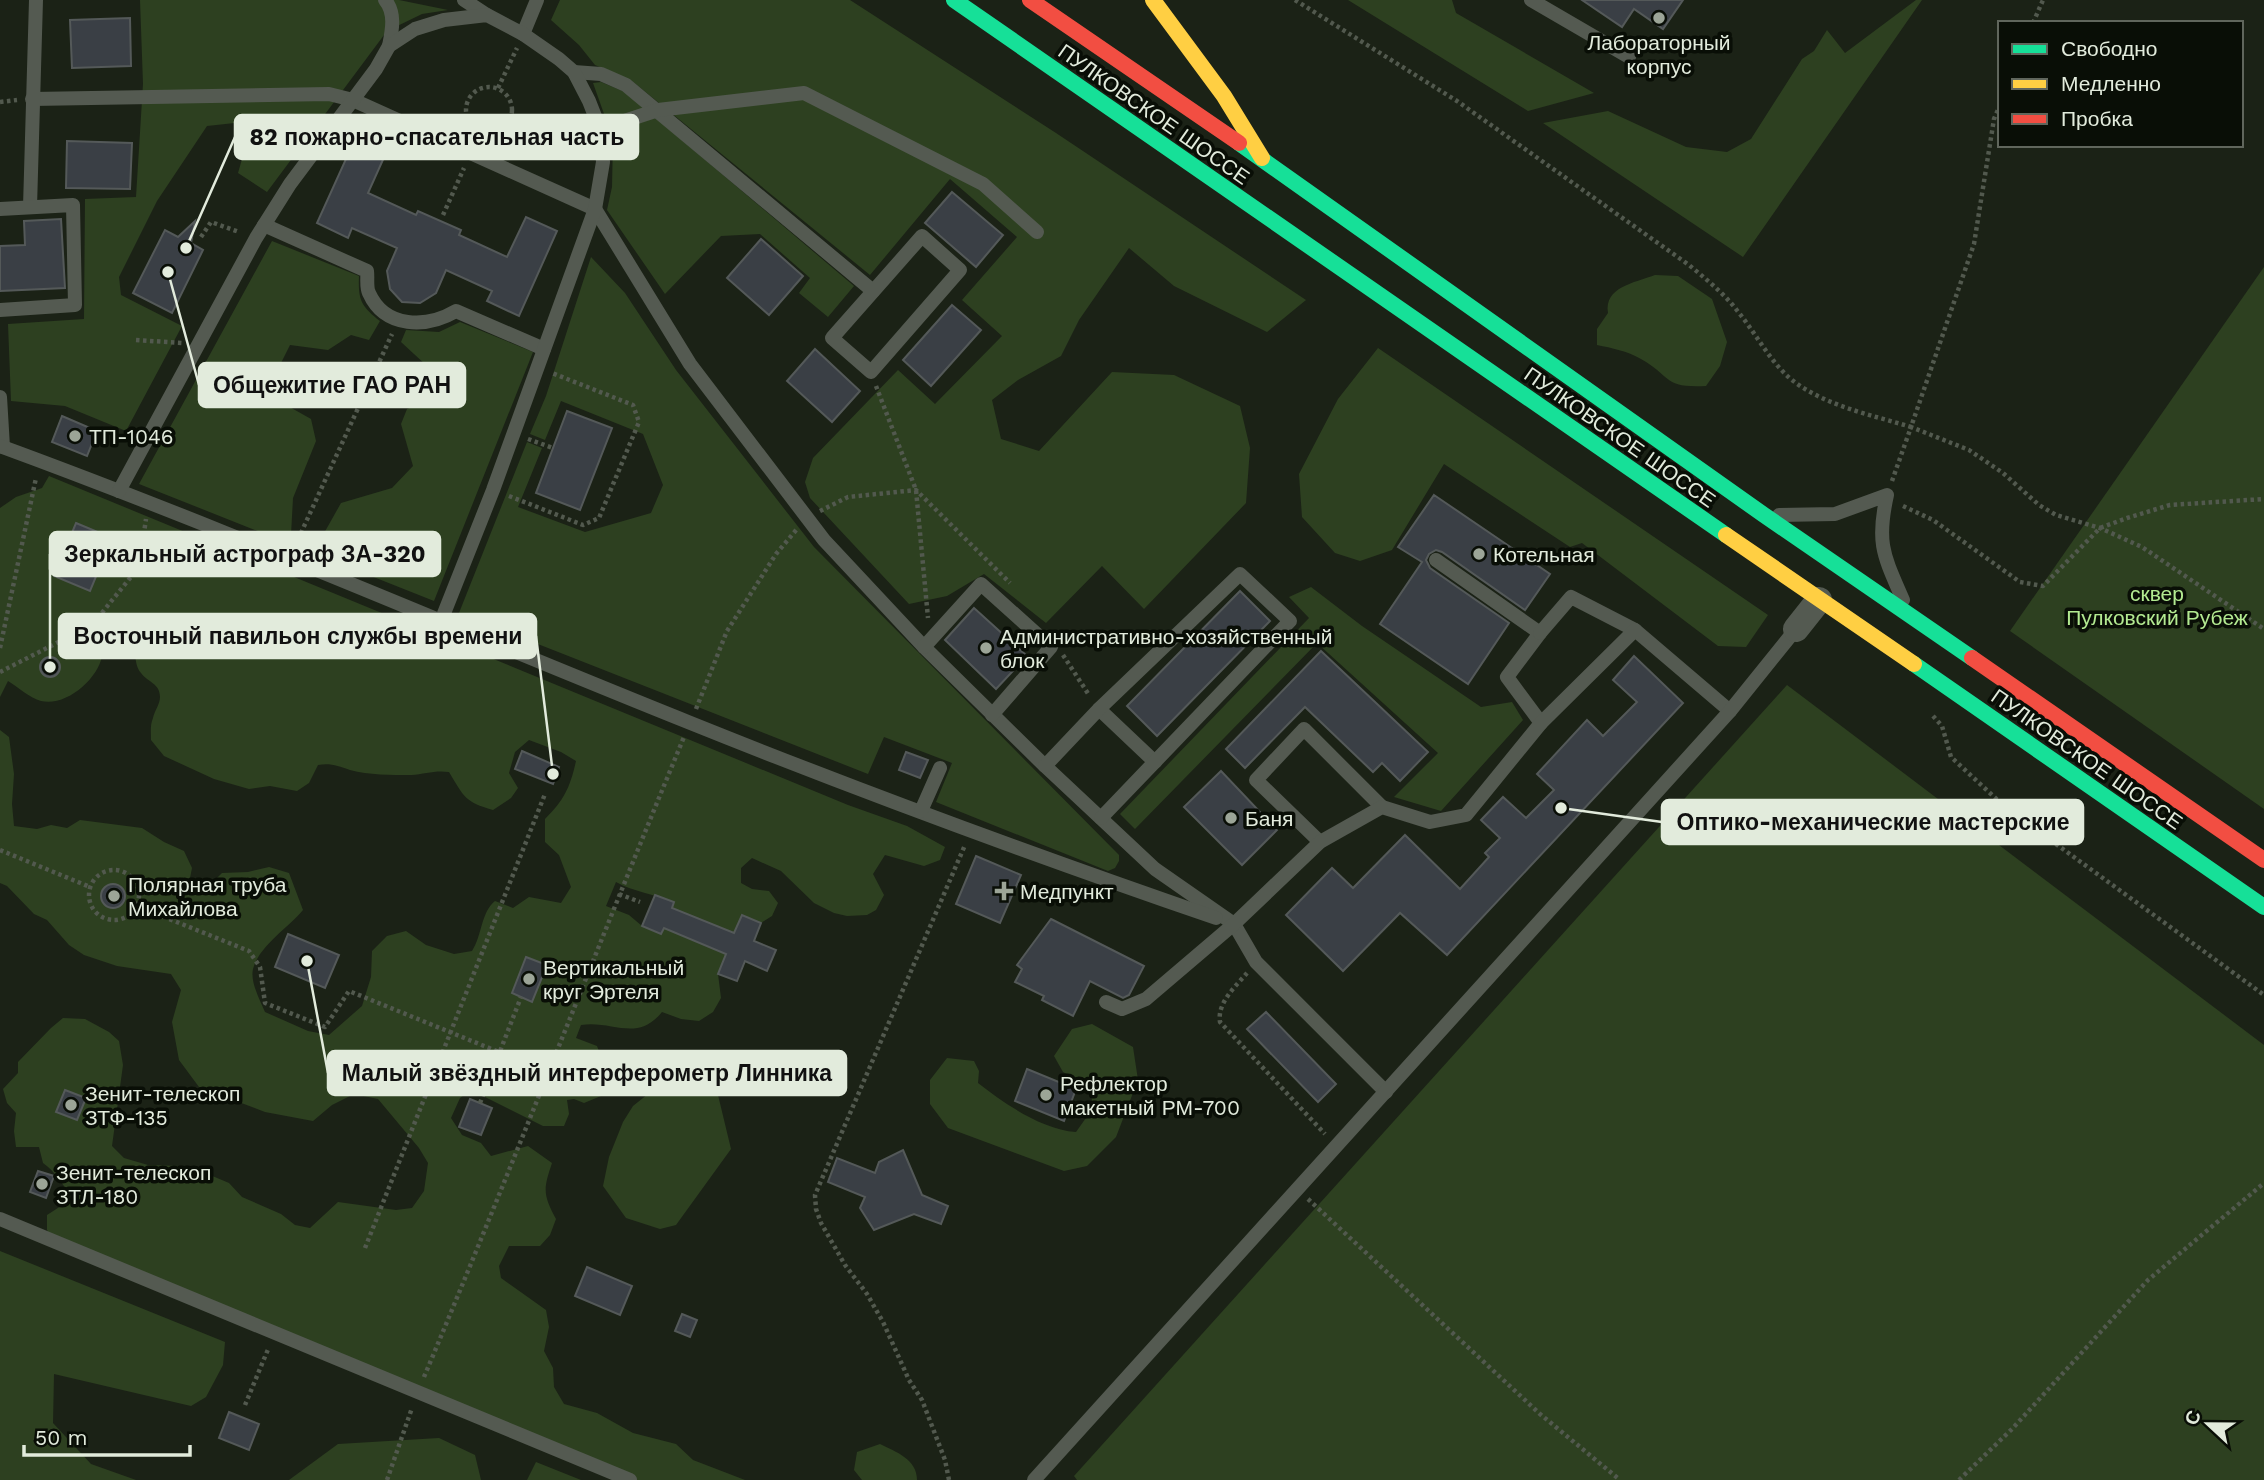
<svg xmlns="http://www.w3.org/2000/svg" width="2264" height="1480" font-family="'Work Sans',sans-serif">
<style>
.green{fill:#2d4020}
.building{fill:#3a3f45;stroke:#545959;stroke-width:2}
.lines{fill:none;stroke-linecap:round;stroke-linejoin:round}
.path{stroke:#52594e;stroke-width:4.5;stroke-dasharray:3.5 3.5;stroke-linecap:butt}
.lane{stroke:#545a51;stroke-width:14}
.street{stroke:#545a51;stroke-width:26}
.fast{stroke:#16e098;stroke-width:16}
.slow{stroke:#ffcf43;stroke-width:16}
.jam{stroke:#f24e42;stroke-width:16}
.poi-dot{fill:#9ca597;stroke:#090e06;stroke-width:2.5}
.labels{text-anchor:middle;dominant-baseline:central;stroke-width:7;stroke-linejoin:round;paint-order:stroke}
.poi-label{font-size:21px;fill:#e2ebdc;stroke:#090e06;text-anchor:start}
.street-label{font-size:21px;fill:#e2ebdc;stroke:#090e06}
.park-label{font-size:21px;fill:#b3ea91;stroke:#090e06}
.leader{fill:none;stroke:#e2ebdc;stroke-width:2.5}
.callout-dot{fill:#e2ebdc;stroke:#090e06;stroke-width:2.5}
.callout{fill:#e2ebdc;stroke:#e2ebdc;stroke-width:2.5}
.callout-label{font-size:23px;text-anchor:middle;font-weight:bold;fill:#111}
</style>
<rect width="100%" height="100%" fill="#1b2216"/>
<g class="green">
<polygon points="140,0 399,0 448,10 422,14 387,31 267,192 238,173 253,121 207,126 157,201 119,277 121,295 182,326 126,431 65,406 11,401 8,324 84,319 85,199 136,197 143,84"/>
<polygon points="560,0 850,0 1056,133 1306,300 1267,332 1174,286 1129,248 1079,320 1061,356 1018,380 992,400 1001,439 1039,451 1112,372 1174,375 1240,406 1250,448 1246,503 1144,609 1102,566 1046,623 984,574 947,596 909,604 810,498 805,482 813,458 898,370 935,404 1002,336 962,300 1017,237 950,179 870,275 632,81 595,65 579,45 551,20"/>
<polygon points="1348,0 1452,0 1456,13 1594,93 1528,111"/>
<polygon points="1916,0 1922,0 1743,257 1543,123 1608,111 1686,147 1727,152 1751,139 1802,59 1814,51 1827,30 1845,53"/>
<polygon points="601,82 625,92 854,286 828,317 799,293 810,278 760,234 721,236 665,294 607,210 612,187 613,139 593,83"/>
<path d="M272,241L359,276C358,300 361,306 380,321L369,340L351,335L328,350L290,345L276,373L279,401L311,419L316,441L293,498L291,535L308,542L323,535L341,503L392,488L413,466L401,424L407,409L426,400L440,378L401,342L406,330L439,332L460,322L533,352L434,601L139,484Z"/>
<polygon points="591,257 625,293 676,370 814,547 1119,855 1119,861 1115,868 1108,871 936,802 952,763 884,737 868,774 459,613 527,442 542,448 518,507 585,532 651,513 663,485 643,434 561,401 545,440 530,434 546,396"/>
<polygon points="2264,267 2264,809 2010,631"/>
<path d="M1655,275L1678,276L1712,299L1727,342L1720,366L1706,386C1662,388 1673,377 1641,359C1627,351 1612,348 1597,345V329L1608,313C1604,287 1634,283 1655,275Z"/>
<polygon points="1378,348 1768,615 1746,647 1718,646 1582,543 1570,547 1444,464 1392,550 1360,561 1335,553 1302,517 1299,474 1338,399"/>
<path d="M49,476L848,805L907,826L945,847L940,860L924,866L885,855L873,874L884,895L876,910L867,915L847,916L834,913L814,903L781,871L752,858L741,868V883L752,889L769,891L778,903L772,916L761,923L742,915L734,933L672,908L673,902C654,894 634,892 616,882L606,906L629,915L642,926L661,934L664,928L726,954L718,974L721,998L713,1012L699,1021L681,1019L662,1012C637,1043 613,1020 581,1025L576,1038L597,1046C604,1064 609,1078 601,1096L584,1103L574,1099L567,1100L569,1114L564,1126H543L471,1090L460,1098L451,1118L462,1135L481,1143L491,1156L528,1146L552,1163C543,1190 543,1194 556,1219L550,1235L540,1246H509L499,1266L501,1278L546,1310L549,1327L544,1351L553,1368L554,1387L564,1404L597,1413L633,1433L676,1444L693,1460L745,1480H636L60,1250L47,1230V1215L61,1206L70,1193C60,1183 56,1172 43,1163L39,1147H16L14,1131L16,1113L7,1103L3,1089L18,1073V1062L51,1028L63,1018L85,1019L109,1032L119,1041L123,1065L112,1146L124,1158L148,1165L180,1166L210,1175L229,1183L242,1197L281,1214L295,1225L310,1228L338,1202L396,1210L412,1208L424,1191L428,1163L419,1148L378,1099L354,1094L332,1105L313,1121L265,1112L199,1087L179,1060L172,1022L181,990L171,974L117,966L84,955L69,945L47,920L34,914L7,886L0,883V730L9,737L14,774L12,804L14,826L37,829L51,825L67,828L80,820L142,828L164,842L184,851L192,868L187,893L204,891L222,873L248,872L269,867L289,873L303,910C288,928 259,946 253,969C250,982 260,1000 265,1012L308,1031L329,1035L362,1006L371,977L372,951L387,936L406,931L426,945L454,954L472,951C482,936 481,912 495,901L513,908L529,897L561,903L571,887L559,855L545,842V819C564,800 570,788 576,761L561,752L529,740L515,752L509,773L518,788L511,798L493,810C465,802 464,797 449,772C435,770 425,774 411,775C391,775 369,775 350,770C338,766 331,763 318,765L309,783L297,791L270,786L249,789L214,779L164,756L151,740C151,732 150,725 153,718C154,712 160,704 160,697C160,683 147,682 141,673C131,661 139,641 129,622L112,625L101,639C102,644 103,651 102,656C98,679 66,707 41,701C30,698 18,687 8,681L0,697V508L16,497L42,488Z"/>
<polygon points="1311,587 1362,626 1481,707 1512,702 1523,720 1441,811 1394,797 1438,753 1317,643 1135,829 1120,814 1309,618 1289,597"/>
<polygon points="1787,685 2264,1045 2264,1480 1077,1480 1074,1476"/>
<path d="M1092,1024L1133,1047L1138,1080L1116,1137L1087,1166L1064,1171L948,1128L930,1104V1080L947,1058L974,1061L979,1071L978,1083C1005,1104 1041,1129 1076,1132L1093,1108L1090,1086L1063,1072L1054,1056L1072,1029Z"/>
<polygon points="678,1063 688,1064 716,1078 711,1080 709,1090 713,1094 718,1095 731,1149 676,1225 660,1229 626,1218 603,1186 609,1157 623,1122 633,1106 663,1082"/>
<polygon points="0,1251 225,1342 223,1365 206,1397 191,1406 54,1374 53,1423 91,1464 136,1480 0,1480"/>
<polygon points="439,1438 475,1455 481,1480 289,1480 338,1444"/>
<path d="M880,1444C896,1452 917,1459 917,1480H862L854,1470L857,1452Z"/>
<polygon points="536,1462 581,1480 527,1480"/>
</g>
<g class="building">
<polygon points="1582,0 1683,0 1663,29 1634,9 1622,27"/>
<polygon points="130,18 131,66 72,68 70,20"/>
<polygon points="355,139 386,153 368,193 416,215 418,211 461,230 459,235 507,257 526,217 557,231 519,316 487,301 492,291 446,270 436,293 420,303 402,302 390,289 387,271 397,248 352,228 348,238 317,223"/>
<polygon points="67,141 132,143 130,189 66,188"/>
<polygon points="952,192 1003,235 976,267 925,223"/>
<polygon points="61,219 65,288 0,291 0,246 25,245 24,221"/>
<polygon points="195,221 191,243 203,250 172,313 133,293 165,230 178,237"/>
<polygon points="761,239 803,276 769,315 727,278"/>
<polygon points="952,305 981,330 931,386 903,360"/>
<polygon points="815,349 860,391 832,422 787,381"/>
<polygon points="567,411 612,428 580,510 536,493"/>
<polygon points="62,416 97,431 87,456 52,442"/>
<polygon points="1434,495 1550,574 1525,610 1442,552 1436,550 1429,554 1426,560 1430,568 1509,623 1468,684 1380,624 1422,562 1398,547"/>
<polygon points="76,523 112,538 90,591 54,576"/>
<polygon points="1240,591 1270,621 1157,736 1127,706"/>
<polygon points="974,608 1027,656 996,689 945,640"/>
<polygon points="1321,651 1428,752 1400,781 1382,763 1373,772 1305,707 1245,768 1226,749"/>
<polygon points="1634,656 1683,703 1447,955 1400,913 1343,971 1286,915 1332,868 1353,888 1405,835 1460,889 1489,857 1485,853 1500,838 1481,820 1503,797 1526,818 1554,790 1537,774 1587,720 1603,736 1637,702 1613,680"/>
<circle cx="50" cy="667" r="10"/>
<polygon points="522,751 559,767 553,784 515,769"/>
<polygon points="906,752 928,760 920,778 899,770"/>
<polygon points="1221,771 1277,830 1242,865 1184,807"/>
<polygon points="976,856 1021,875 1000,923 956,904"/>
<circle cx="113" cy="896" r="12"/>
<polygon points="655,895 674,902 672,908 734,933 742,915 761,923 754,941 776,950 767,971 745,961 737,981 718,974 726,954 664,928 661,934 642,926"/>
<polygon points="1051,919 1144,966 1129,995 1123,998 1090,981 1073,1016 1042,1000 1044,996 1015,982 1022,969 1017,965"/>
<polygon points="288,934 339,955 325,988 275,967"/>
<polygon points="526,957 547,965 532,1002 512,993"/>
<polygon points="1266,1012 1336,1084 1318,1102 1247,1029"/>
<polygon points="1027,1069 1076,1089 1064,1121 1015,1101"/>
<circle cx="717" cy="1086" r="9"/>
<polygon points="65,1090 86,1098 77,1120 56,1112"/>
<polygon points="470,1099 492,1108 481,1135 459,1127"/>
<polygon points="903,1150 922,1195 948,1206 941,1224 914,1214 874,1230 860,1208 865,1197 828,1182 837,1158 875,1173 879,1162"/>
<polygon points="38,1171 54,1176 46,1198 30,1192"/>
<polygon points="587,1267 632,1286 620,1315 575,1296"/>
<polygon points="682,1314 697,1320 690,1337 675,1331"/>
<polygon points="229,1412 259,1424 249,1450 219,1438"/>
</g>
<g class="lines">
<g class="path">
<path d="M1295,0L1457,101L1689,265C1707,280 1725,294 1739,313C1757,335 1770,362 1792,380C1825,406 1872,415 1911,427L1974,244L1994,119L2000,105"/>
<polyline points="2033,23 2043,0"/>
<circle cx="489" cy="110" r="23"/>
<polyline points="498,88 517,48"/>
<polyline points="0,102 17,100"/>
<polyline points="443,215 464,168"/>
<polyline points="201,237 211,222 239,232"/>
<polyline points="136,340 182,343"/>
<polyline points="876,386 916,490 928,618"/>
<polyline points="528,439 553,448"/>
<polyline points="1892,481 1911,427 1969,450 2003,473 2039,505 2056,515 2100,528 2142,547 2264,629"/>
<polyline points="509,496 583,525 599,518 639,422 633,405 552,373"/>
<polyline points="1903,506 1933,520 2020,582 2043,586 2100,528 2127,518 2170,505 2264,499"/>
<polyline points="820,511 848,497 916,490 1010,583"/>
<polyline points="295,546 392,334"/>
<polyline points="0,648 36,478"/>
<polyline points="1063,655 1089,695"/>
<polyline points="0,672 92,625 139,567 146,519"/>
<polyline points="696,709 727,631 776,554 797,529"/>
<polyline points="1933,716 1942,726 1951,757 2005,807 2264,995"/>
<polyline points="0,850 90,887"/>
<circle cx="114" cy="895" r="25"/>
<polyline points="619,894 640,902"/>
<polyline points="137,906 249,951 260,967 265,1003 325,1027 349,991 548,1072"/>
<path d="M1247,973C1235,987 1217,1003 1220,1022L1325,1134"/>
<polyline points="409,1065 434,1075"/>
<polyline points="480,1103 521,997"/>
<polyline points="1308,1199 1540,1414 1620,1480"/>
<polyline points="365,1248 545,794"/>
<path d="M424,1377C513,1165 596,950 684,737"/>
<polyline points="245,1405 269,1347"/>
<polyline points="387,1480 412,1408"/>
<polyline points="949,1480 945,1460 922,1400 909,1380 883,1322 867,1294 845,1265 821,1223 816,1209 815,1195 965,845"/>
<polyline points="1959,1480 2012,1429 2148,1280 2264,1183"/>
</g>
<g class="lane">
<path d="M385,0C396,13 392,31 389,46"/>
<polyline points="464,0 487,15"/>
<polyline points="1531,0 1629,57"/>
<polyline points="523,34 537,0"/>
<polyline points="574,72 601,74 626,85 873,291"/>
<polyline points="32,99 329,94 353,100 595,209 690,364 824,540 924,647 1045,766 1155,869 1234,924 1256,962 1386,1092"/>
<polyline points="600,129 658,110 804,93 983,184 1037,232"/>
<polyline points="30,207 36,0"/>
<polyline points="0,209 73,205 75,305 0,310"/>
<path d="M264,225L367,271C368,278 366,287 369,293C385,329 427,328 456,311L544,349"/>
<polygon points="922,236 960,270 871,372 832,338"/>
<polyline points="0,397 3,447"/>
<path d="M0,446C232,531 458,630 688,722C862,792 1039,857 1216,918"/>
<polyline points="119,491 256,238 290,184 376,69 389,46 415,29 444,20 487,15 523,34 559,59 574,72 589,101 600,129 603,162 595,209 493,490 441,621"/>
<path d="M1779,515L1835,514L1887,495C1876,544 1884,556 1903,600"/>
<polyline points="1436,560 1540,633 1507,677 1541,723"/>
<polyline points="1540,633 1571,597 1635,630"/>
<polyline points="924,647 981,584 1051,647 992,715"/>
<polyline points="1099,709 1155,762"/>
<polyline points="1045,766 1099,709 1240,574 1290,621 1101,818"/>
<polyline points="921,811 940,768"/>
<polyline points="1320,842 1256,780 1304,729 1382,807"/>
<polyline points="1106,1002 1122,1009 1146,999 1234,924 1320,842 1382,807 1430,822 1466,815 1541,723 1635,630 1730,711"/>
<polyline points="0,1219 630,1480"/>
<polyline points="1034,1480 1730,711 1796,629"/>
</g>
<polyline class="street" points="1796,629 1819,600"/>
<g class="fast">
<polyline points="954,0 1726,535"/>
<polyline points="1239,143 1764,515 1972,658"/>
<polyline points="1914,664 2264,907"/>
</g>
<g class="slow">
<polyline points="1153,0 1224,96 1262,158"/>
<polyline points="1726,535 1914,664"/>
</g>
<g class="jam">
<polyline points="1030,0 1239,143"/>
<polyline points="1972,658 2264,860"/>
</g>
</g>
<g class="poi-dot">
<circle cx="1659" cy="18" r="7"/>
<circle cx="75" cy="436" r="7"/>
<circle cx="1479" cy="554" r="7"/>
<circle cx="986" cy="648" r="7"/>
<circle cx="1231" cy="818" r="7"/>
<path d="M1000.5 880.5h7v7h7v7h-7v7h-7v-7h-7v-7h7z"/>
<circle cx="114" cy="896" r="7"/>
<circle cx="529" cy="979" r="7"/>
<circle cx="1046" cy="1095" r="7"/>
<circle cx="71" cy="1105" r="7"/>
<circle cx="42" cy="1184" r="7"/>
</g>
<g class="labels">
<g class="poi-label">
<text x="1659" y="42" text-anchor="middle">Лабораторный<tspan x="1659" dy="24">корпус</tspan></text>
<text x="89" y="436">ТП-1046</text>
<text x="1493" y="554">Котельная</text>
<text x="1000" y="636">Административно-хозяйственный<tspan x="1000" dy="24">блок</tspan></text>
<text x="1245" y="818">Баня</text>
<text x="128" y="884">Полярная труба<tspan x="128" dy="24">Михайлова</tspan></text>
<text x="1020" y="891">Медпункт</text>
<text x="543" y="967">Вертикальный<tspan x="543" dy="24">круг Эртеля</tspan></text>
<text x="1060" y="1083">Рефлектор<tspan x="1060" dy="24">макетный РМ-700</tspan></text>
<text x="85" y="1093">Зенит-телескоп<tspan x="85" dy="24">ЗТФ-135</tspan></text>
<text x="56" y="1172">Зенит-телескоп<tspan x="56" dy="24">ЗТЛ-180</tspan></text>
</g>
<g class="street-label">
<text transform="translate(1154 114) rotate(35)">ПУЛКОВСКОЕ ШОССЕ</text>
<text transform="translate(1620 437) rotate(35)">ПУЛКОВСКОЕ ШОССЕ</text>
<text transform="translate(2087 759) rotate(35)">ПУЛКОВСКОЕ ШОССЕ</text>
</g>
<g class="park-label">
<text x="2157" y="593">сквер<tspan x="2157" dy="24">Пулковский Рубеж</tspan></text>
</g>
</g>
<path class="leader" d="M186 248L235 137M168 272L199 385M50 667L50 554M553 774L536 636M1561 808L1662 822M307 961L328 1073"/>
<g class="callout-dot">
<circle cx="186" cy="248" r="7"/>
<circle cx="168" cy="272" r="7"/>
<circle cx="50" cy="667" r="7"/>
<circle cx="553" cy="774" r="7"/>
<circle cx="1561" cy="808" r="7"/>
<circle cx="307" cy="961" r="7"/>
</g>
<g class="callout">
<rect x="235" y="115" width="403" height="44" rx="7"/>
<rect x="199" y="363" width="266" height="44" rx="7"/>
<rect x="50" y="532" width="390" height="44" rx="7"/>
<rect x="59" y="614" width="477" height="44" rx="7"/>
<rect x="1662" y="800" width="421" height="44" rx="7"/>
<rect x="328" y="1051" width="518" height="44" rx="7"/>
</g>
<g class="callout-label">
<text x="437" y="145">82 пожарно-спасательная часть</text>
<text x="332" y="393">Общежитие ГАО РАН</text>
<text x="245" y="562">Зеркальный астрограф ЗА-320</text>
<text x="298" y="644">Восточный павильон службы времени</text>
<text x="1873" y="830">Оптико-механические мастерские</text>
<text x="587" y="1081">Малый звёздный интерферометр Линника</text>
</g>
<rect x="1998" y="21" width="245" height="126" fill="#090e06" stroke="#60665c" stroke-width="2"/>
<rect x="2012" y="44" width="35" height="10" fill="#16e098" stroke="#60665c" stroke-width="2"/>
<text x="2061" y="56" font-size="21" fill="#e2ebdc">Свободно</text>
<rect x="2012" y="79" width="35" height="10" fill="#ffcf43" stroke="#60665c" stroke-width="2"/>
<text x="2061" y="91" font-size="21" fill="#e2ebdc">Медленно</text>
<rect x="2012" y="114" width="35" height="10" fill="#f24e42" stroke="#60665c" stroke-width="2"/>
<text x="2061" y="126" font-size="21" fill="#e2ebdc">Пробка</text>
<g transform="translate(2208 1424) rotate(292)" stroke="#090e06" stroke-width="5" paint-order="stroke">
<path d="M0-5L12 26L0 18L-12 26Z" fill="#e2ebdc"/>
<text y="-10" font-size="19" font-weight="bold" text-anchor="middle" fill="#e2ebdc">С</text>
</g>
<path d="M24 1445v10h166v-10" fill="none" stroke="#e2ebdc" stroke-width="3.5"/>
<text x="35" y="1445" font-size="21" fill="#e2ebdc" stroke="#090e06" stroke-width="5" paint-order="stroke">50 m</text>
</svg>
